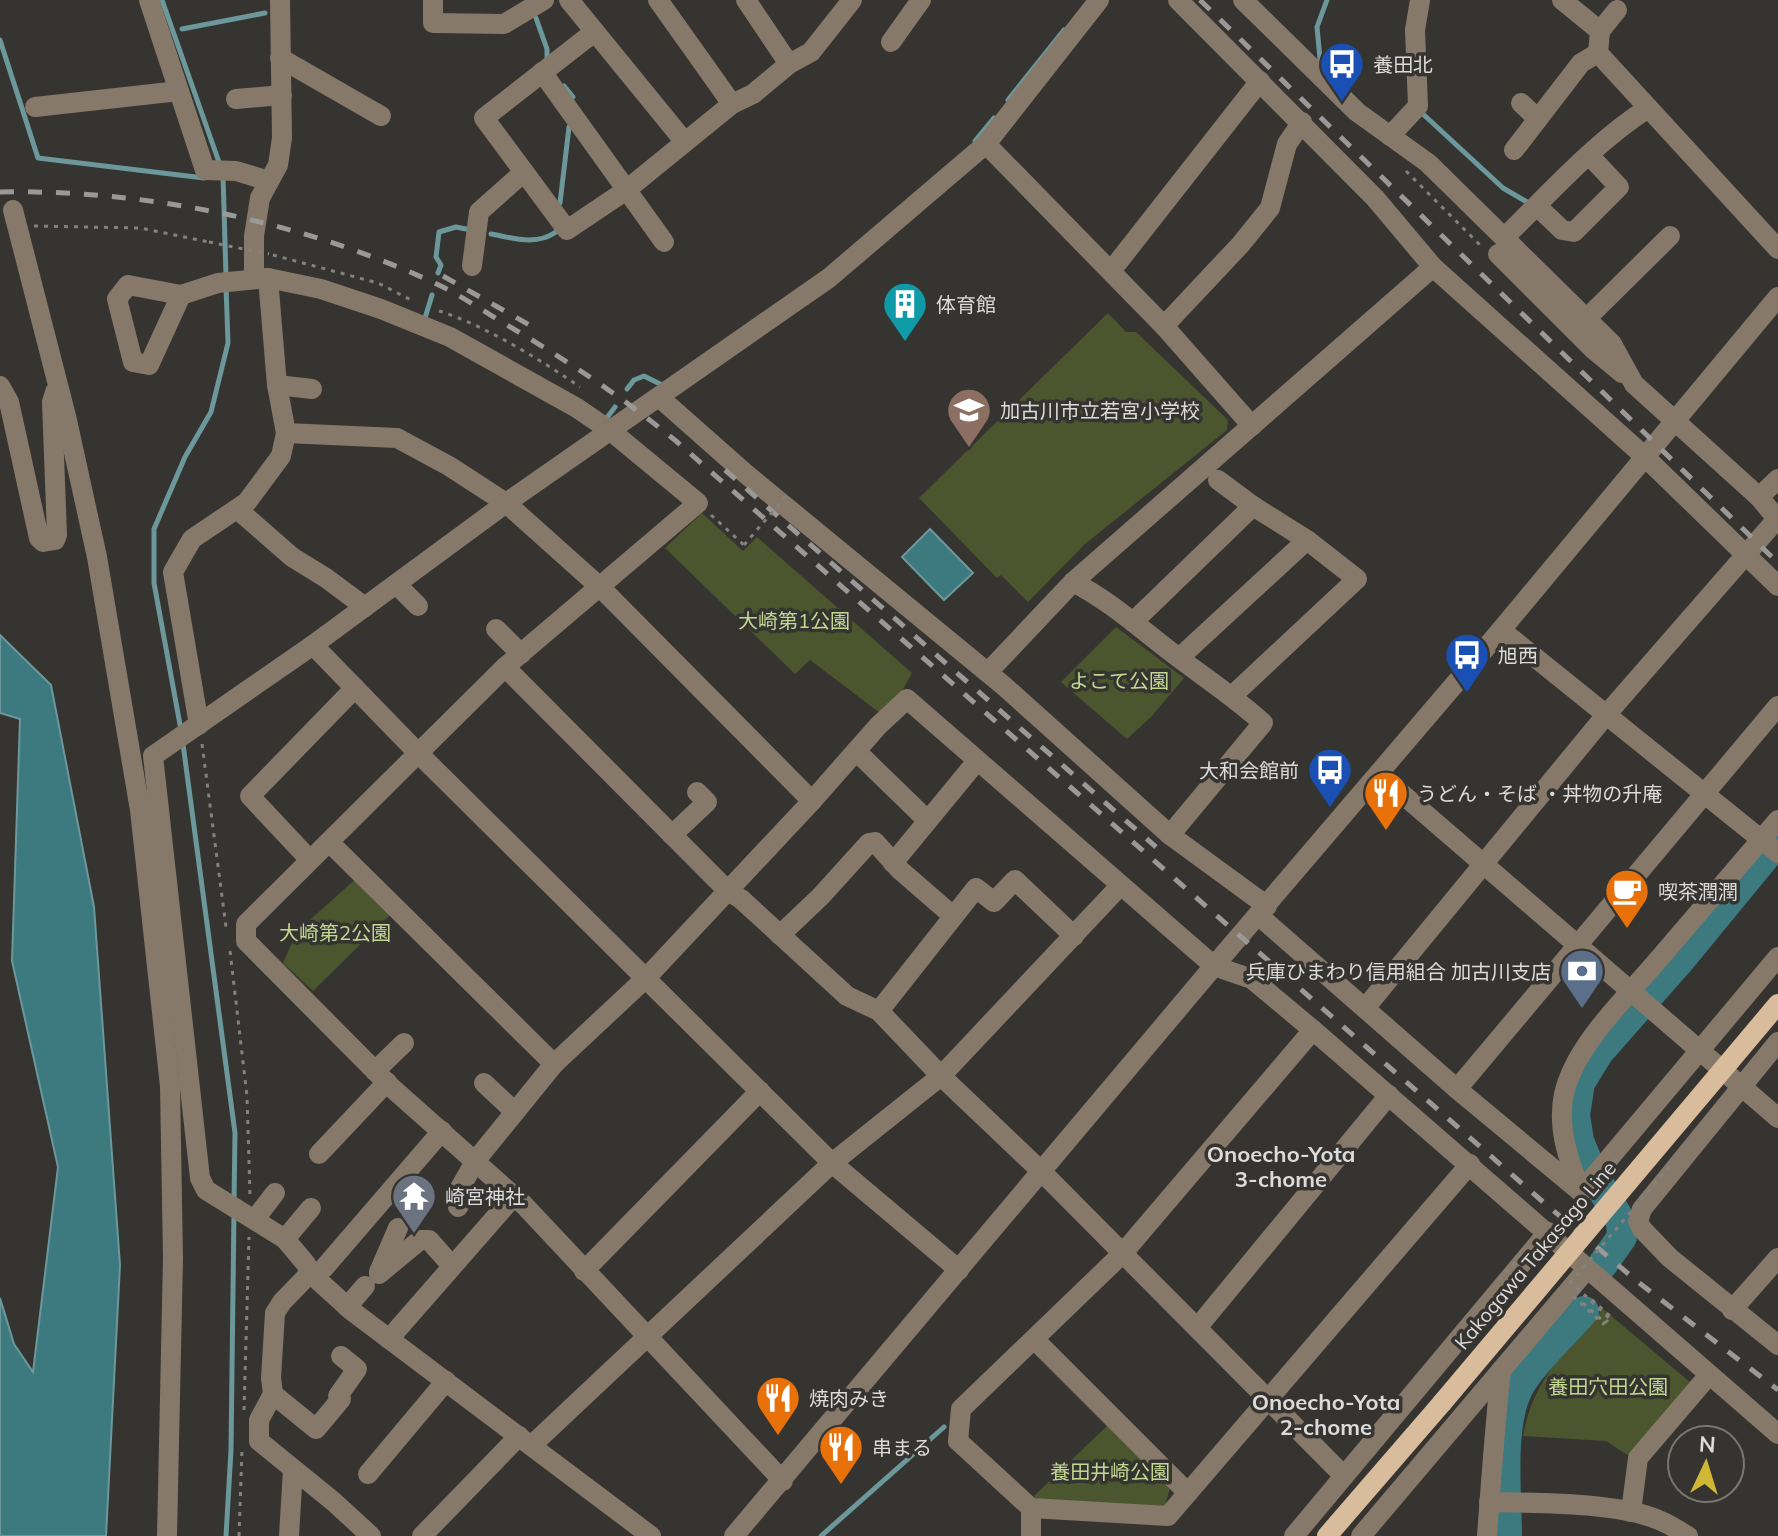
<svg xmlns="http://www.w3.org/2000/svg" width="1778" height="1536" font-family="Mulish,'Noto Sans JP',sans-serif">
<style>
.green{fill:#4c562e}
.water{fill:#3c7a80;stroke:#6c979b;stroke-width:2}
.lines{fill:none;stroke-linecap:round;stroke-linejoin:round}
.stream{stroke:#6c979b;stroke-width:5}
.river{stroke:#3c7a80;stroke-width:30}
.path{stroke:#83827f;stroke-width:3;stroke-dasharray:4 6;stroke-linecap:butt}
.minor{stroke:#867969;stroke-width:20}
.major{stroke:#d8bc9b;stroke-width:20}
.rail{stroke:#9a9997;stroke-width:5;stroke-dasharray:14 14;stroke-linecap:butt}
.path-bridge{stroke:#83827f;stroke-width:3;stroke-dasharray:4 6;stroke-linecap:butt}
.major-bridge{stroke:#d8bc9b;stroke-width:20}
.labels{text-anchor:middle;dominant-baseline:central;stroke-width:7;stroke-linejoin:round;paint-order:stroke}
.poi-label{font-size:20px;fill:#dcdbd9;stroke:#353431;text-anchor:start}
.park-label{font-size:20px;fill:#c3d791;stroke:#353431}
.street-label{font-size:20px;fill:#dcdbd9;stroke:#353431}
.neighbourhood-label{font-size:22px;font-weight:bold;fill:#dcdbd9;stroke:#353431}
</style>
<rect width="100%" height="100%" fill="#353431"/>
<g class="green">
<polygon points="1108,313 1126,332 1136,332 1228,420 1227,430 1085,544 1028,602 1001,575 997,578 919,498"/>
<polygon points="702,513 743,551 757,537 912,673 902,691 880,713 810,660 795,674 665,548"/>
<polygon points="1116,627 1184,678 1152,716 1127,739 1061,682"/>
<polygon points="359,876 394,911 313,991 283,963 294,938 302,927"/>
<path d="M1603,1309L1691,1383L1629,1456L1606,1441L1523,1436C1533,1380 1566,1349 1603,1309Z"/>
<polygon points="1110,1423 1171,1485 1164,1508 1038,1502 1034,1496"/>
</g>
<g class="water">
<polygon points="930,529 973,573 944,600 902,557"/>
<polygon points="0,635 51,685 94,907 120,1265 106,1536 0,1536 0,1298 14,1344 33,1372 58,1167 12,961 20,719 0,713"/>
</g>
<g class="lines">
<g class="stream">
<polyline points="162,0 220,165"/>
<polyline points="536,18 547,49 547,59"/>
<polyline points="182,29 265,13"/>
<polyline points="0,40 38,158 204,178"/>
<polyline points="1320,59 1317,27 1327,0"/>
<polyline points="564,86 573,97"/>
<polyline points="1008,100 1064,30"/>
<polyline points="1424,115 1503,188 1527,202"/>
<polyline points="975,141 994,118"/>
<polyline points="223,175 226,276"/>
<polyline points="560,203 569,127"/>
<path d="M491,234C513,238 536,246 556,232L557,227"/>
<polyline points="438,273 441,265 436,257 439,232 456,227 471,230"/>
<polyline points="425,318 432,295"/>
<polyline points="627,389 634,380 644,376 662,385"/>
<polyline points="606,419 615,407"/>
<polyline points="181,730 154,583 154,529 185,457 211,412 228,343 226,286"/>
<polyline points="183,744 235,1133 234,1202"/>
<polyline points="226,1536 231,1450 234,1212"/>
<polyline points="821,1536 944,1427"/>
</g>
<g class="river">
<polyline points="1603,1264 1622,1237 1621,1222 1591,1170 1579,1141 1575,1115 1580,1083 1599,1052 1681,959 1778,841"/>
<path d="M1507,1536C1507,1494 1498,1418 1522,1382C1538,1357 1564,1334 1584,1311"/>
</g>
<g class="path">
<polyline points="1406,171 1483,248"/>
<polyline points="34,226 140,228 209,242"/>
<polyline points="273,255 378,283 413,301"/>
<path d="M439,311C484,325 541,360 580,387"/>
<polyline points="711,515 744,545"/>
<polyline points="202,744 226,927"/>
<polyline points="230,951 247,1096 250,1194"/>
<polyline points="1583,1303 1605,1323 1611,1317 1589,1297"/>
<polyline points="244,1410 249,1237"/>
<polyline points="239,1536 242,1449"/>
</g>
<g class="minor">
<polyline points="149,0 205,170 236,171 269,181"/>
<polyline points="433,0 433,23 504,24 544,0"/>
<polyline points="569,0 684,141"/>
<polyline points="658,0 732,104"/>
<polyline points="746,0 789,64"/>
<polyline points="1178,0 1375,198 1433,267 1644,456 1778,586"/>
<polyline points="1243,0 1357,112 1428,163 1612,344 1634,384 1759,497 1778,520"/>
<polyline points="1562,0 1600,31 1598,53 1778,249"/>
<polyline points="1600,31 1617,10"/>
<polyline points="593,33 484,118 567,230 625,191 732,104 753,94 789,64 811,52 852,0"/>
<polyline points="891,42 921,0"/>
<polyline points="280,58 381,116"/>
<polyline points="542,72 664,242"/>
<polyline points="236,99 282,95"/>
<polyline points="1521,103 1538,119"/>
<polyline points="35,107 179,91"/>
<polyline points="1390,136 1418,106 1415,30 1420,0"/>
<polyline points="986,144 1164,326 1252,426"/>
<polyline points="1514,150 1581,63 1598,53"/>
<polyline points="1537,206 1562,230 1574,232 1619,187 1589,155"/>
<polyline points="13,210 66,416 97,557 140,810 170,1086 173,1258 167,1536"/>
<path d="M1504,238C1550,193 1594,143 1648,108"/>
<polyline points="1498,254 1593,349 1622,373"/>
<polyline points="472,266 479,212 524,172"/>
<polyline points="1111,271 1260,81"/>
<polyline points="268,278 277,385 286,433 397,438 449,466 506,503 601,588 812,801"/>
<polyline points="254,279 254,236 260,198 278,165 282,138 280,0"/>
<polyline points="181,295 149,365 133,362 117,299 128,285 181,295 218,283 268,278 321,289 381,309 450,337 577,408 612,432 698,503 505,667 246,924 246,941 391,1087 524,1205 783,1481"/>
<polyline points="1586,319 1670,236"/>
<polyline points="1164,326 1241,244 1270,208 1287,144 1302,122"/>
<polyline points="277,385 312,389"/>
<polyline points="0,386 9,402 39,538 43,542 55,540 57,535 52,402 55,392"/>
<polyline points="660,398 746,474 1004,686 1170,835 1267,906"/>
<polyline points="1218,480 1253,506 1307,540 1357,579 1233,695"/>
<polyline points="1759,497 1778,479"/>
<polyline points="237,509 292,557 326,578 365,607"/>
<path d="M1073,582C1112,602 1144,632 1179,658C1208,680 1237,699 1263,723L1170,835"/>
<polyline points="396,584 418,606"/>
<polyline points="1133,622 1253,506"/>
<polyline points="496,629 521,654"/>
<polyline points="1501,630 1778,853"/>
<polyline points="313,645 418,753 832,1163 959,1270"/>
<polyline points="1179,658 1307,540"/>
<polyline points="505,667 728,891 741,899 847,996 879,1011 941,1076 1041,1171 1344,1476"/>
<polyline points="988,672 1073,582 1433,267"/>
<polyline points="199,725 173,572 192,539 247,502 281,456 286,433"/>
<polyline points="856,751 927,820"/>
<polyline points="1379,774 1778,1118"/>
<polyline points="672,835 707,802 697,792"/>
<polyline points="329,842 554,1064"/>
<polyline points="310,860 250,796 355,688"/>
<polyline points="893,863 977,761"/>
<polyline points="1258,915 1457,1089 1581,1192 1778,957"/>
<polyline points="780,935 821,896 869,843 875,842 900,870 953,916"/>
<polyline points="1366,1007 1606,715 1777,519"/>
<polyline points="879,1011 976,888 994,902 1015,880 1074,936"/>
<polyline points="1313,1030 1123,1253 961,1409 958,1441 1031,1508 1168,1516 1470,1164"/>
<polyline points="1778,1042 1642,1209 1638,1221 1642,1229 1670,1258 1778,1345"/>
<polyline points="375,1071 404,1043"/>
<polyline points="484,1083 515,1112"/>
<polyline points="1457,1089 1778,706"/>
<polyline points="319,1154 387,1082"/>
<path d="M1580,1189C1568,1159 1557,1127 1564,1094C1575,1045 1626,998 1658,960C1698,913 1738,867 1778,820"/>
<polyline points="458,1207 466,1192 460,1188 476,1160 554,1064 647,977 812,801 878,726 907,699 1214,966 1252,979 1313,1030 1778,1434"/>
<polyline points="255,1219 275,1193"/>
<polyline points="285,1239 311,1208"/>
<polyline points="584,1271 760,1091"/>
<polyline points="379,1272 398,1228"/>
<polyline points="310,1273 282,1302 275,1313 271,1378 273,1394 259,1420 259,1441 334,1502 371,1536"/>
<polyline points="379,1274 420,1240 429,1240 452,1266"/>
<polyline points="313,1276 324,1268 442,1131"/>
<polyline points="347,1307 365,1286"/>
<polyline points="1732,1310 1778,1258"/>
<polyline points="1197,1328 1389,1095"/>
<polyline points="389,1339 514,1196"/>
<polyline points="1034,1339 1188,1493"/>
<polyline points="273,1394 316,1429 341,1399 338,1396 357,1369 341,1356"/>
<polyline points="532,1445 832,1163 941,1076 1120,886"/>
<polyline points="368,1474 446,1381"/>
<path d="M1489,1502C1537,1503 1619,1502 1661,1521C1671,1525 1679,1531 1688,1536"/>
<polyline points="1631,1512 1638,1458 1709,1375"/>
<polyline points="289,1536 293,1469"/>
<polyline points="422,1536 519,1436"/>
<polyline points="651,1536 352,1311 310,1273 306,1264 285,1239 206,1190 200,1178 153,756 313,645 506,503 829,278 986,144 1099,0"/>
<polyline points="734,1536 1214,966 1501,630 1778,297"/>
<polyline points="1031,1536 1031,1508"/>
<polyline points="1294,1536 1548,1232"/>
<polyline points="1361,1536 1587,1269"/>
<path d="M1487,1536C1491,1480 1495,1425 1501,1370"/>
</g>
<polyline class="major" points="1327,1536 1442,1403"/>
<g class="rail">
<polyline points="1200,0 1778,563"/>
<path d="M0,192C147,189 310,223 443,287C462,297 481,309 500,321C562,357 621,396 676,441L1542,1201L1638,1282L1778,1390"/>
<polyline points="443,276 540,331"/>
<polyline points="725,470 1156,847"/>
</g>
<g class="path-bridge">
<polyline points="209,242 269,254"/>
<polyline points="744,545 787,495"/>
<polyline points="1499,1280 1522,1255 1539,1254 1622,1153"/>
<polyline points="1580,1289 1573,1296 1603,1324 1609,1318 1571,1282 1673,1162"/>
</g>
<polyline class="major-bridge" points="1442,1403 1778,1004"/>
</g>
<defs>
<g id="bus-pin" transform="scale(2.3)"><path d="M0 17L-7.5 6A9.5 9.5 0 1 1 7.5 6Z" fill="#1a4fb4" stroke="#353431"/><path d="M-5-6H5V4H4V6H2V4H-2V6H-4V4H-5ZM-3.5-4V0h7V-4ZM-3.5 1.2v1.5H-2V1.2ZM2 1.2v1.5H3.5V1.2Z" fill="#fff"/></g>
<g id="building-pin" transform="scale(2.3)"><path d="M0 17L-7.5 6A9.5 9.5 0 1 1 7.5 6Z" fill="#0f9aa8" stroke="#353431"/><path d="M-4-6H4V6H1V3H-1V6H-4ZM-2.5-4.3h1.7v1.8h-1.7ZM.8-4.3h1.7v1.8H.8ZM-2.5-1h1.7V.8h-1.7ZM.8-1h1.7V.8H.8Z" fill="#fff"/></g>
<g id="school-pin" transform="scale(2.3)"><path d="M0 17L-7.5 6A9.5 9.5 0 1 1 7.5 6Z" fill="#8d6e63" stroke="#353431"/><path d="M0-5L7-2L0 1L-7-2ZM-4 1L0 2.5L4 1V4Q0 6-4 4Z" fill="#fff"/></g>
<g id="restaurant-pin" transform="scale(2.3)"><path d="M0 17L-7.5 6A9.5 9.5 0 1 1 7.5 6Z" fill="#e8710a" stroke="#353431"/><path d="M-5-6h1v4h1v-4h1v4h1v-4h1v5L-1.5 .5V6h-2V.5L-5-1ZM5-6V6H3V1.5H1.5Q1.5-4 5-6Z" fill="#fff"/></g>
<g id="cafe-pin" transform="scale(2.3)"><path d="M0 17L-7.5 6A9.5 9.5 0 1 1 7.5 6Z" fill="#e8710a" stroke="#353431"/><path d="M-5.5-4.5H6V0H3Q3 3.5 0 3.5H-2.5Q-5.5 3.5-5.5 0ZM3-3.2v2h1.7v-2ZM-6 4.5H4V6H-6Z" fill="#fff"/></g>
<g id="bank-pin" transform="scale(2.3)"><path d="M0 17L-7.5 6A9.5 9.5 0 1 1 7.5 6Z" fill="#5c6f8a" stroke="#353431"/><path d="M-6-4H6V4H-6ZM0-2.3a2.3 2.3 0 1 0 0 4.6a2.3 2.3 0 1 0 0-4.6Z" fill="#fff"/></g>
<g id="temple-pin" transform="scale(2.3)"><path d="M0 17L-7.5 6A9.5 9.5 0 1 1 7.5 6Z" fill="#6b7280" stroke="#353431"/><path d="M0-6L5-2H3V0L6.5 2.5H4V6H1.5V3h-3V6H-4V2.5H-6.5L-3 0V-2H-5Z" fill="#fff"/></g>
</defs>
<g fill-rule="evenodd">
<use href="#bus-pin" x="1342" y="64"/>
<use href="#building-pin" x="905" y="304"/>
<use href="#school-pin" x="969" y="410"/>
<use href="#bus-pin" x="1467" y="655"/>
<use href="#bus-pin" x="1330" y="770"/>
<use href="#restaurant-pin" x="1386" y="793"/>
<use href="#cafe-pin" x="1627" y="891"/>
<use href="#bank-pin" x="1582" y="971"/>
<use href="#temple-pin" x="414" y="1196"/>
<use href="#restaurant-pin" x="778" y="1398"/>
<use href="#restaurant-pin" x="841" y="1447"/>
</g>
<g class="labels">
<g class="poi-label">
<text x="1373" y="64">養田北</text>
<text x="936" y="304">体育館</text>
<text x="1000" y="410">加古川市立若宮小学校</text>
<text x="1498" y="655">旭西</text>
<text x="1299" y="770" text-anchor="end">大和会館前</text>
<text x="1417" y="793">うどん・そば ・丼物の升庵</text>
<text x="1658" y="891">喫茶潤潤</text>
<text x="1551" y="971" text-anchor="end">兵庫ひまわり信用組合 加古川支店</text>
<text x="445" y="1196">崎宮神社</text>
<text x="809" y="1398">焼肉みき</text>
<text x="872" y="1447">串まる</text>
</g>
<g class="park-label">
<text x="794" y="620">大崎第1公園</text>
<text x="1119" y="680">よこて公園</text>
<text x="335" y="932">大崎第2公園</text>
<text x="1608" y="1386">養田穴田公園</text>
<text x="1110" y="1471">養田井崎公園</text>
</g>
<g class="street-label">
<text transform="translate(1535 1255) rotate(-50)">Kakogawa Takasago Line</text>
</g>
<g class="neighbourhood-label">
<text x="1281" y="1154">Onoecho-Yota<tspan x="1281" dy="25">3-chome</tspan></text>
<text x="1326" y="1402">Onoecho-Yota<tspan x="1326" dy="25">2-chome</tspan></text>
</g>
</g>
<g transform="translate(1706 1464) rotate(4)"><circle r="38" fill="#353431" stroke="#787774" stroke-width="2"/>
<path d="M0-6L14 30L0 20L-14 30Z" fill="#d0b836"/>
<text y="-12" font-size="22" font-weight="bold" text-anchor="middle" fill="#dcdbd9">N</text>
</g>
</svg>
